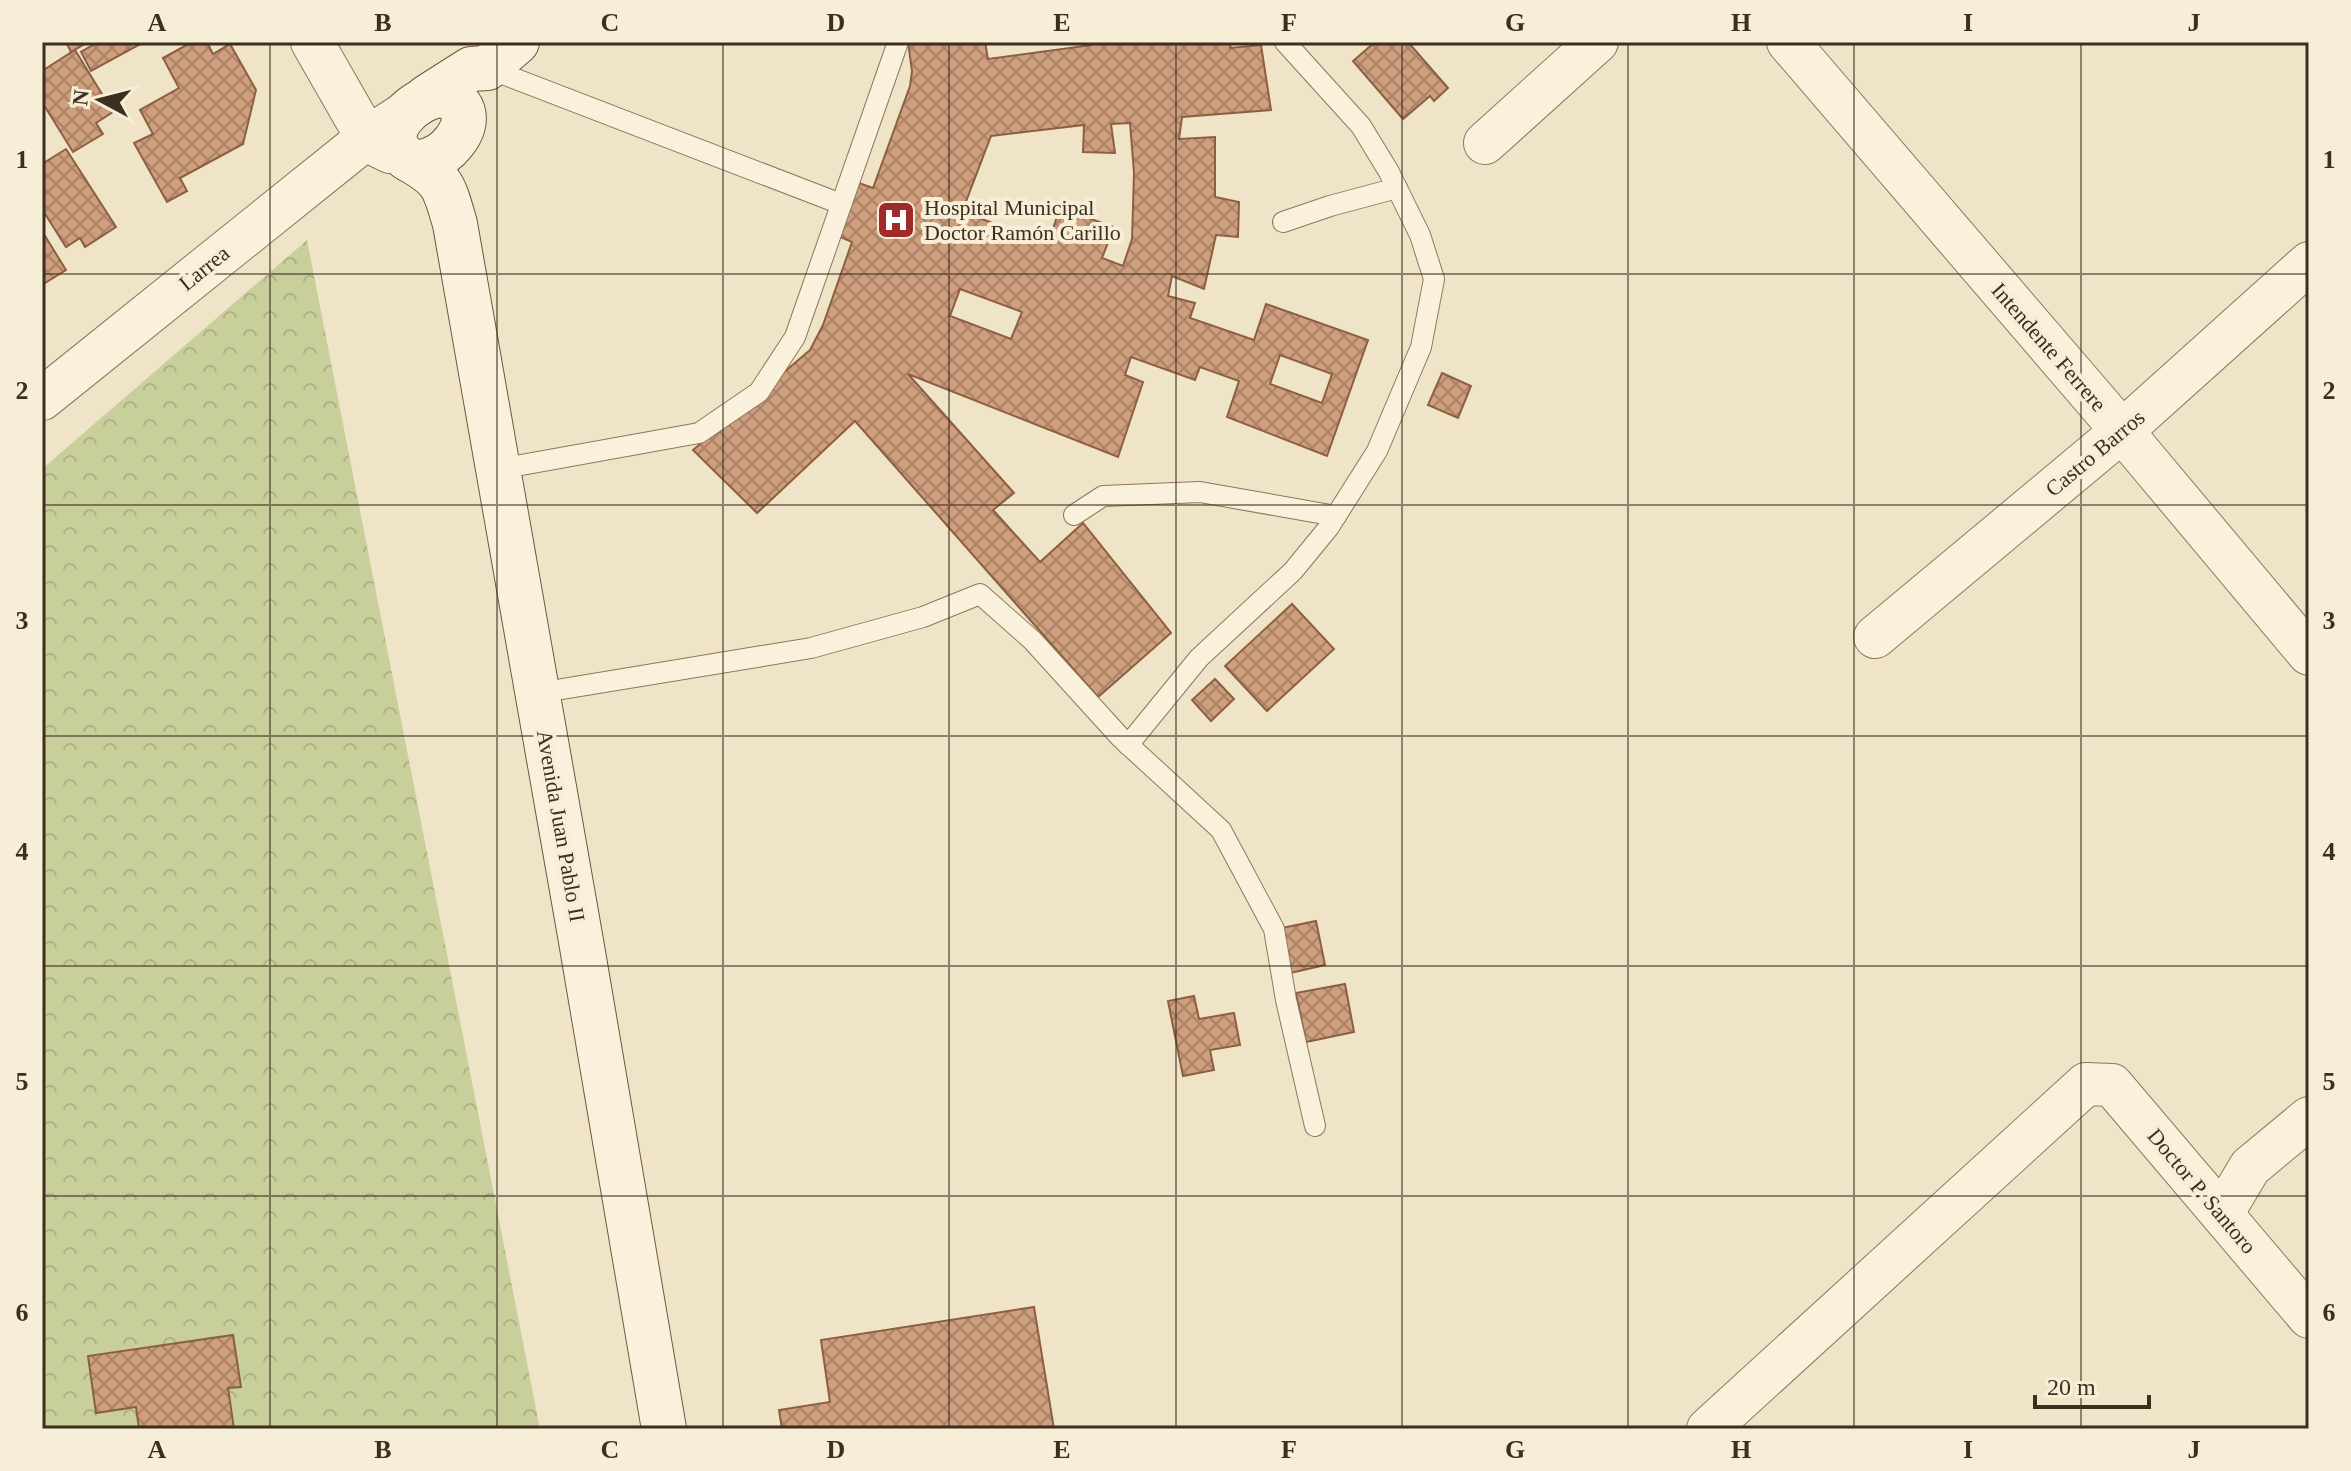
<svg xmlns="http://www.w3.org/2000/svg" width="2351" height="1471" font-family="'Times New Roman',serif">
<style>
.forest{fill:url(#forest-crowns)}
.building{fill:url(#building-cross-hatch);stroke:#8d5f41;stroke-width:2;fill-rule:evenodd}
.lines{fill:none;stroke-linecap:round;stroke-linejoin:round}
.lane-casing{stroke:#8d765c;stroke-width:22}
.street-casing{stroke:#8d765c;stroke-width:44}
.secondary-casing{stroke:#6f573f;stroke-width:46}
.lane{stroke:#faf1dc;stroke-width:20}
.street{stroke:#faf1dc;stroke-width:42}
.secondary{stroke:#faf1dc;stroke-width:44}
.grid{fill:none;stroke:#3d2e20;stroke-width:2;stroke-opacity:0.55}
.labels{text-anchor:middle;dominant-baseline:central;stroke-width:8;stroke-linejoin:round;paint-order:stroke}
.poi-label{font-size:22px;fill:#3d2e20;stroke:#f7eed8;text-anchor:start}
.street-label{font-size:22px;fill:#3d2e20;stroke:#f7eed8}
.neatline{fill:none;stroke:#3d2e20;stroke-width:3}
.grid-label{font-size:26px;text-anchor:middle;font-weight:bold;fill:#3d2e20}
</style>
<defs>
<pattern id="forest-crowns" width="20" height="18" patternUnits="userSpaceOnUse" patternTransform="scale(2)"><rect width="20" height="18" fill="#c9cf9b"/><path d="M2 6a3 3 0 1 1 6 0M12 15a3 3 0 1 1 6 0" fill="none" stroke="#aeb285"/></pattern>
<pattern id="building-cross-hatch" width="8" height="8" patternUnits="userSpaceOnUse" patternTransform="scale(2)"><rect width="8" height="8" fill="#cf9f7d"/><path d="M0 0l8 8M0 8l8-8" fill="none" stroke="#a98266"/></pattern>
</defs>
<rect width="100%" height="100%" fill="#f0e4c8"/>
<polygon class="forest" points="307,240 540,1429 42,1429 42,469"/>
<g class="building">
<polygon points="66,42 88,42 71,52"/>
<polygon points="98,42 144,42 91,71 81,52"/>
<polygon points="192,42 207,42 213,54 230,44 256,90 243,144 180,178 187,191 167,202 134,143 153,134 140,110 179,88 163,58"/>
<path d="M908,42H985L988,59L1092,45V42H1231L1230,48L1261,45L1271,110L1182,117L1179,139L1215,137V197L1239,202L1238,237L1216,235L1204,289L1172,276L1168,296L1195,303L1190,318L1254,340L1266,304L1368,340L1327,456L1227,417L1239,381L1200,367L1195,380L1131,357L1125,375L1143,382L1118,457L908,374L1014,493L993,510L1040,562L1083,523L1171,633L1098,697L855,421L757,513L693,450L810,350L823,325L852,242L836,235L856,182L873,188L910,86L912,71ZM1130,123L1134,173L1132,239L1123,266L1102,258L1114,227L1060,208L1048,243L962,212L991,136L1084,125L1083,152L1115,153L1111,124ZM960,289L1022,312L1011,339L950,316ZM1280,355L1332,374L1322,403L1270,384Z"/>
<polygon points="1375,42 1408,42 1448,88 1434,101 1430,96 1403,119 1353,61"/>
<polygon points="75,50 113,112 96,123 103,134 73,152 42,102 42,71"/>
<polygon points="66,149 116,227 85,247 80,238 66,247 42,209 42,164"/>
<polygon points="42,231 66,270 42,285"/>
<polygon points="1442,373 1471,386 1458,418 1428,405"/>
<polygon points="1292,604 1334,649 1267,711 1225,666"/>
<polygon points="1215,679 1234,699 1211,721 1192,700"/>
<polygon points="1316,921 1325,965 1286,974 1277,929"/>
<polygon points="1345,984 1354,1032 1306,1042 1296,993"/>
<polygon points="1194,996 1199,1019 1234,1013 1240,1045 1210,1050 1214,1070 1183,1076 1168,1001"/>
<polygon points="1034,1307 1054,1429 782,1429 779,1410 830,1402 821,1340"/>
<polygon points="233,1335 241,1387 228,1388 234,1429 139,1429 136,1407 96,1413 88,1356"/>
</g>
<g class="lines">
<g class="lane-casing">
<g id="lane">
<polyline points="487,68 841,204"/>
<polyline points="1283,222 1330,206 1397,188"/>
<polyline points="499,469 699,433 759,392 795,337 898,42"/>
<polyline points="1074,515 1103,496 1200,492 1336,516"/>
<polyline points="538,693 811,648 923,617 980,594 1032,640 1121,738 1221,830 1274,929 1286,1000 1315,1126"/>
<polyline points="1128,745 1199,658 1293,571 1329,527 1377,451 1421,347 1434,279 1420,235 1389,172 1361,126 1285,42"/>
</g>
</g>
<g class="street-casing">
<g id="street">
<polyline points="312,42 367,138 376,145 390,152"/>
<polyline points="1788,42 2122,431 2309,654"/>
<polyline points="1485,143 1597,42"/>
<polyline points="42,399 367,138 405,113"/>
<polyline points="1875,637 2122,431 2309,263"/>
<polyline points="2222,1214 2250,1167 2309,1118"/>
<polyline points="1708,1429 2086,1084 2112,1085 2309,1317"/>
</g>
</g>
<g class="secondary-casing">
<g id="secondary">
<path d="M442,95C498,110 432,184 403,155C377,130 417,96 442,95Z"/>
<polyline points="427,97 471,69 487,68 517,42"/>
<path d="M408,159C444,179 444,186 455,224L581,941L664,1429"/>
</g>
</g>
<use href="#lane" class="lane"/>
<use href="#street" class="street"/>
<use href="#secondary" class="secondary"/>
</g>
<path class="grid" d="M270,42V1429M497,42V1429M723,42V1429M949,42V1429M1176,42V1429M1402,42V1429M1628,42V1429M1854,42V1429M2081,42V1429M42,274H2309M42,505H2309M42,736H2309M42,966H2309M42,1196H2309"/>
<defs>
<g id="hospital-square" transform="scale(2)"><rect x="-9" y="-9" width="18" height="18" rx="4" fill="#9e2a2b" stroke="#f7eed8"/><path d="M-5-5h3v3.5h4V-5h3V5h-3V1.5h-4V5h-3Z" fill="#fff"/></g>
</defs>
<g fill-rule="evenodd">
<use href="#hospital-square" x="896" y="220"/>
</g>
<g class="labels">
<g class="poi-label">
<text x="924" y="207">Hospital Municipal<tspan x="924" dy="25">Doctor Ramón Carillo</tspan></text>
</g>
<g class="street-label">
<text transform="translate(204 268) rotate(-39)">Larrea</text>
<text transform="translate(2049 347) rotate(49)">Intendente Ferrere</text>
<text transform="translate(2095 453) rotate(-40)">Castro Barros</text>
<text transform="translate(561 826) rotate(80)">Avenida Juan Pablo II</text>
<text transform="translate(2202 1191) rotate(50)">Doctor P. Santoro</text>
</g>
</g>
<rect width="2351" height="1471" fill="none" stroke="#f7eed8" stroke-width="88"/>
<g transform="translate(100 100) rotate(277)" stroke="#f7eed8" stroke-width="6" paint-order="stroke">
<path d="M0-6L14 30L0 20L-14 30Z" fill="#3d2e20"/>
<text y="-12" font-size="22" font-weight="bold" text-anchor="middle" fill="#3d2e20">N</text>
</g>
<path d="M2035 1395v12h114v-12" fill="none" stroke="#3d2e20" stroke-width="4"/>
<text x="2047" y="1395" font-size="24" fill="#3d2e20" stroke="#f7eed8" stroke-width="6" paint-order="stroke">20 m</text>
<rect x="44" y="44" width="2263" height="1383" class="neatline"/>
<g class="grid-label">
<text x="157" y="31">A</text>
<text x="383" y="31">B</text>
<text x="610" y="31">C</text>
<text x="836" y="31">D</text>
<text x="1062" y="31">E</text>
<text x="1289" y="31">F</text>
<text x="1515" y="31">G</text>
<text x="1741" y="31">H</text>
<text x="1968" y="31">I</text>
<text x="2194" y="31">J</text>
<text x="22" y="168">1</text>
<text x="2329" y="168">1</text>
<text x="22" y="399">2</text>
<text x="2329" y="399">2</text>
<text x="22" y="629">3</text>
<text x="2329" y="629">3</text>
<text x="22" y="860">4</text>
<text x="2329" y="860">4</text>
<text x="22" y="1090">5</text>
<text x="2329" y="1090">5</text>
<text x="22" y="1321">6</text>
<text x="2329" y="1321">6</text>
<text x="157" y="1458">A</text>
<text x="383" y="1458">B</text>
<text x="610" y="1458">C</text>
<text x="836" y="1458">D</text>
<text x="1062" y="1458">E</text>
<text x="1289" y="1458">F</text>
<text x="1515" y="1458">G</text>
<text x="1741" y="1458">H</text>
<text x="1968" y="1458">I</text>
<text x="2194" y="1458">J</text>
</g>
</svg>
